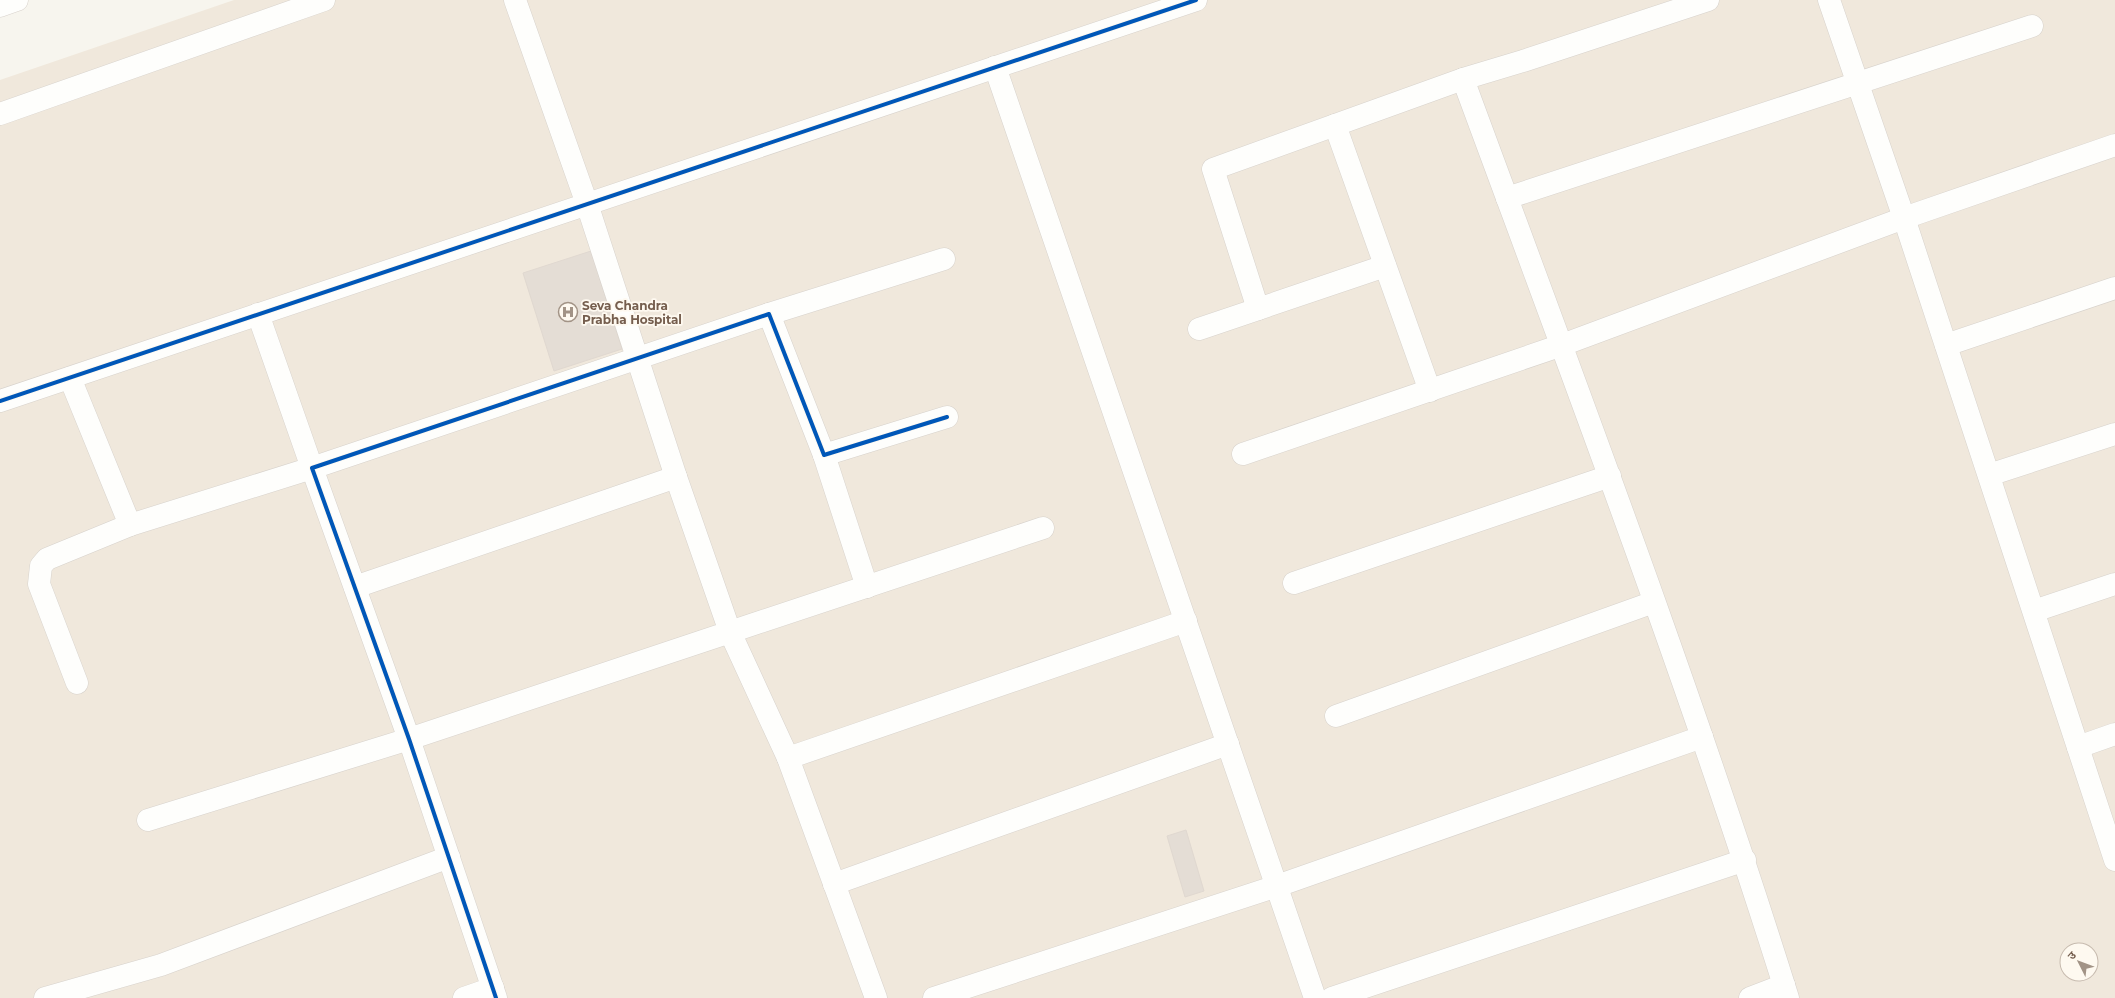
<svg xmlns="http://www.w3.org/2000/svg" width="2115" height="998" font-family="Montserrat,'Noto Sans Devanagari',sans-serif">
<style>
.residential{fill:#f0e8dc;fill-rule:evenodd}
.building{fill:#e4ddd5;stroke:#e0d8d0}
.lines{fill:none;stroke-linecap:round;stroke-linejoin:round}
.minor-casing{stroke:#d7d2cc;stroke-width:23}
.secondary-casing{stroke:#d8d2cc;stroke-width:23}
.minor{stroke:#fefefc;stroke-width:22}
.secondary{stroke:#fefefc;stroke-width:22}
.cycleway-casing{stroke:#fef9f0;stroke-width:6}
.cycleway{stroke:#0057b8;stroke-width:4}
.labels{text-anchor:middle;dominant-baseline:central;stroke-width:3.5;stroke-linejoin:round;paint-order:stroke}
.poi-label{font-size:12px;font-weight:bold;fill:#755e4e;stroke:#fef9f0;text-anchor:start}
</style>
<rect width="100%" height="100%" fill="#f7f5ee"/>
<path class="residential" d="M234,0H2115V998H0V80ZM2067,950H2091V974H2067Z"/>
<g class="building">
<polygon points="591,251 622,349 554,371 523,273"/>
<polygon points="1186,830 1204,891 1185,897 1167,836"/>
</g>
<g class="lines">
<g class="minor-casing">
<g id="minor">
<polyline points="1829,0 1904,218 2115,860"/>
<polyline points="995,67 1315,998"/>
<path d="M1463,79C1575,383 1691,688 1788,998"/>
<polyline points="0,114 324,0"/>
<polyline points="1335,125 1430,391"/>
<polyline points="1507,198 2032,26"/>
<polyline points="1258,309 1213,169 1463,79 1523,61 1708,0"/>
<polyline points="769,314 944,259"/>
<polyline points="1199,329 1385,266"/>
<polyline points="1946,345 2115,288"/>
<polyline points="70,378 130,525 47,559 41,566 39,584 77,683"/>
<polyline points="0,401 1196,0"/>
<polyline points="1243,454 1562,345 1904,218 2115,145"/>
<polyline points="824,455 867,587"/>
<polyline points="1989,475 2115,434"/>
<polyline points="130,525 312,468 258,314"/>
<polyline points="1294,583 1610,476"/>
<polyline points="355,587 676,477"/>
<polyline points="2034,611 2115,584"/>
<polyline points="1336,716 1654,602"/>
<polyline points="2078,747 2115,734"/>
<polyline points="788,758 1186,621"/>
<polyline points="148,820 409,739 730,632 676,477 587,204 515,0"/>
<polyline points="834,884 1228,744"/>
<polyline points="45,998 161,965 449,857"/>
<polyline points="464,998 493,988"/>
<polyline points="496,998 409,739 312,468 769,314 824,455 947,417"/>
<polyline points="876,998 788,758 730,632 1043,528"/>
<polyline points="934,998 1277,886 1702,737"/>
<polyline points="1332,998 1745,860"/>
<polyline points="1750,998 1784,985"/>
</g>
</g>
<g class="secondary-casing">
<polyline id="secondary" points="0,6 17,0"/>
</g>
<use href="#minor" class="minor"/>
<use href="#secondary" class="secondary"/>
<g class="cycleway-casing">
<g id="cycleway">
<polyline points="0,401 1196,0"/>
<polyline points="496,998 409,739 312,468 769,314 824,455 947,417"/>
</g>
</g>
<use href="#cycleway" class="cycleway"/>
</g>
<defs>
<g id="hospital-ring" transform="scale(1)"><circle r="9.5" fill="#fef9f0" stroke="#a29386" stroke-width="1.5"/><path d="M-5-5h3v3.5h4V-5h3V5h-3V1.5h-4V5h-3Z" fill="#a29386"/></g>
</defs>
<g fill-rule="evenodd">
<use href="#hospital-ring" x="568" y="312"/>
</g>
<g class="labels">
<g class="poi-label">
<text x="582" y="305">Seva Chandra<tspan x="582" dy="14">Prabha Hospital</tspan></text>
</g>
</g>
<g transform="translate(2079 962) rotate(312)"><circle r="19" fill="#fef9f0" stroke="#c7bbaf"/>
<path d="M0-3L7 15L0 10L-7 15Z" fill="#a29386"/>
<text y="-6" font-size="11" font-weight="bold" text-anchor="middle" fill="#755e4e">उ</text>
</g>
</svg>
